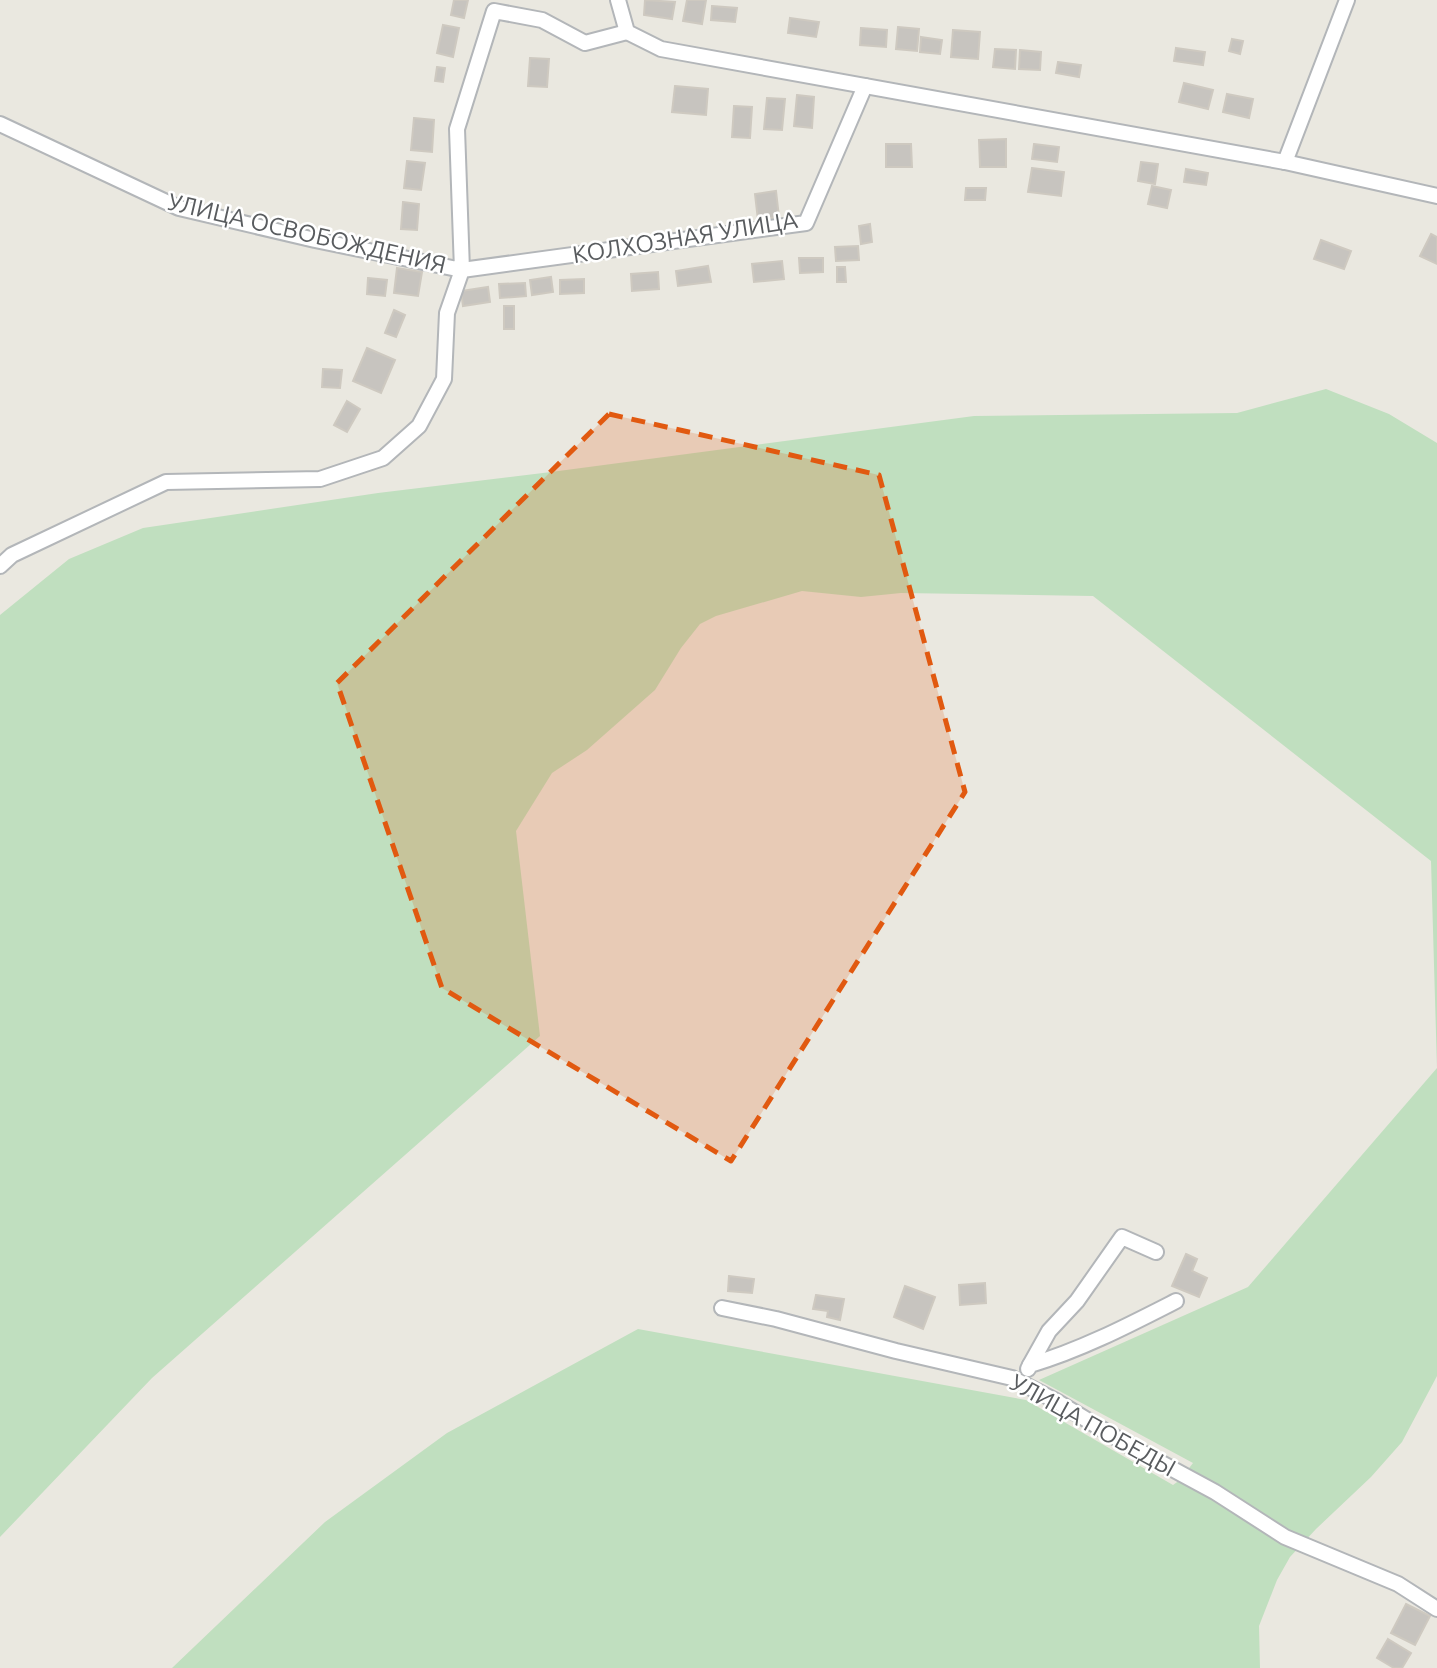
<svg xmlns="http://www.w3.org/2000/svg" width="1437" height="1668" font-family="Ubuntu,sans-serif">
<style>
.green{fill:#c0dfbf}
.building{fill:#c7c4bf;stroke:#cec9c0;stroke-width:2}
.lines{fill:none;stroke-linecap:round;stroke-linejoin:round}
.minor-casing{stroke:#b3b6b9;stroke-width:18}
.minor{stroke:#fff;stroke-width:14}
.marked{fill:#e15910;fill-opacity:0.2;stroke:#e15910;stroke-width:5;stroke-dasharray:14 9;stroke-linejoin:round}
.labels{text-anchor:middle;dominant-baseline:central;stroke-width:5;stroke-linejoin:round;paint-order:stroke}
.street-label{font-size:24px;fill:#595c5f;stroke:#fff}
</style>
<rect width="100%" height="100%" fill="#eae8e0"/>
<polygon class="green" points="1326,389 1389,414 1437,443 1437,1376 1402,1442 1371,1477 1316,1529 1290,1557 1277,1580 1259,1626 1260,1668 172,1668 325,1522 447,1433 638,1329 1026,1400 1173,1485 1180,1480 1193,1463 1039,1380 1248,1287 1437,1068 1431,861 1093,596 901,593 861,597 802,591 716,616 700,624 681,648 655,690 587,750 552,773 516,831 540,1036 152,1378 0,1537 0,615 69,559 143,528 378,493 551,472 974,416 1237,413"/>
<g class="building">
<polygon points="454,0 468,0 464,18 451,15"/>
<polygon points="645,0 675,2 672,19 644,15"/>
<polygon points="687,0 706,0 702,24 683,21"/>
<polygon points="712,6 737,8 735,22 711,20"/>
<polygon points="790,18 819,22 816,37 788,33"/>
<polygon points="443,25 459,28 453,57 437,53"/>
<polygon points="898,27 919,29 917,51 896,49"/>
<polygon points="861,28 887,30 886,47 860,45"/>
<polygon points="953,30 980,32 978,59 951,57"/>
<polygon points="921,37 942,40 940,54 920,52"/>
<polygon points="1232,39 1243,41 1240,54 1229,51"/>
<polygon points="1176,48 1205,52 1203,65 1174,61"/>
<polygon points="995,49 1016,50 1015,69 993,67"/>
<polygon points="1020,50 1041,52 1040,70 1019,69"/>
<polygon points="530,58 549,59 547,87 528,86"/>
<polygon points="1058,62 1081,65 1079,77 1056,73"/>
<polygon points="437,67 445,68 443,82 435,81"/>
<polygon points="1184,83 1213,90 1208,109 1179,102"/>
<polygon points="675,86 708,89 706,115 672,112"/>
<polygon points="1227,94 1253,99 1249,118 1223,112"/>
<polygon points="797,95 814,97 812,128 794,126"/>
<polygon points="767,98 785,99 782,130 764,129"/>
<polygon points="734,106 752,107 750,138 732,137"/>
<polygon points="414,118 434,120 432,152 411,150"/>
<polygon points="1006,139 1006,167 980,167 979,140"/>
<polygon points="886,144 911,144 912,167 886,167"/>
<polygon points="1034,144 1059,147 1057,162 1032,159"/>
<polygon points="407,161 425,163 421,190 404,188"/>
<polygon points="1141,162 1158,164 1155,184 1138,181"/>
<polygon points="1032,168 1064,172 1061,196 1028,192"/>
<polygon points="1186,169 1208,173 1206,185 1184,182"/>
<polygon points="1152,186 1171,190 1167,208 1148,204"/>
<polygon points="966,188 986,188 985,200 965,200"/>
<polygon points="776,191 779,217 758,220 755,194"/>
<polygon points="403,202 419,204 417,230 401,229"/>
<polygon points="870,224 872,242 861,244 859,226"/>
<polygon points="1431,234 1437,237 1437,264 1420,256"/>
<polygon points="1321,240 1351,251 1344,269 1314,259"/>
<polygon points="858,246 859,260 836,261 835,247"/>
<polygon points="799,258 823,258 823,272 800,273"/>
<polygon points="782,261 784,279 754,282 752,264"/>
<polygon points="708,266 711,282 678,286 676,271"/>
<polygon points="837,267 845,267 846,282 837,282"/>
<polygon points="397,268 422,272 418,296 394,293"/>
<polygon points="658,272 659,289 632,291 631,274"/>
<polygon points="551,277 553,292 532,295 530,280"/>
<polygon points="368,278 387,280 385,296 367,294"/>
<polygon points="584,279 584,293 560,294 560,280"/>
<polygon points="525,283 526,296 500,298 499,284"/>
<polygon points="488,287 490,302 463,306 461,291"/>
<rect x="504" y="306" width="10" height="23"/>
<polygon points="394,310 405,315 396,337 385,333"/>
<polygon points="367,348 395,360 381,393 353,381"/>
<polygon points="323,369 342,370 340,388 322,387"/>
<polygon points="347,401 360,409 347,432 334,425"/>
<polygon points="1186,1254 1197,1259 1192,1271 1207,1278 1199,1297 1172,1286"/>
<polygon points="729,1276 754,1279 752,1293 728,1291"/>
<polygon points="985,1283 986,1303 960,1305 959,1285"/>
<polygon points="905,1286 935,1297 923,1329 894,1317"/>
<polygon points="816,1295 844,1299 840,1320 827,1317 828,1311 813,1309"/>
<polygon points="1406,1604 1430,1616 1415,1645 1391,1633"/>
<polygon points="1388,1639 1411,1653 1402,1668 1394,1668 1377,1658"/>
</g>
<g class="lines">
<g class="minor-casing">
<g id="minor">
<polyline points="618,0 627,32 661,49 1285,162 1437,196"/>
<polyline points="0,124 179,208 315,240 462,270 457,129 494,11 542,20 585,43 627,32"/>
<polyline points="1285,162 1347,0"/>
<polyline points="0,566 12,555 166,482 320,479 383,458 419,426 444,379 447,313 462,270 806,223 865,86"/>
<polyline points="722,1308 776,1319 896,1351 1012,1378 1056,1401 1128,1445 1215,1492 1285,1537 1398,1584 1437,1609"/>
<polyline points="1030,1365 1049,1331 1077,1301 1122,1237 1156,1252"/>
<path d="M1028,1369L1030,1365C1081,1350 1129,1325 1176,1301"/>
</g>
</g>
<use href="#minor" class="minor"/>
</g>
<path class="marked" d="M609,414L879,475L965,792L731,1161L442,988L337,683Z"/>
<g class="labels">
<g class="street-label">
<text transform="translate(307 233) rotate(13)">УЛИЦА ОСВОБОЖДЕНИЯ</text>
<text transform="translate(685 237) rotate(-9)">КОЛХОЗНАЯ УЛИЦА</text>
<text transform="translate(1093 1425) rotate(29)">УЛИЦА ПОБЕДЫ</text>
</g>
</g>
</svg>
